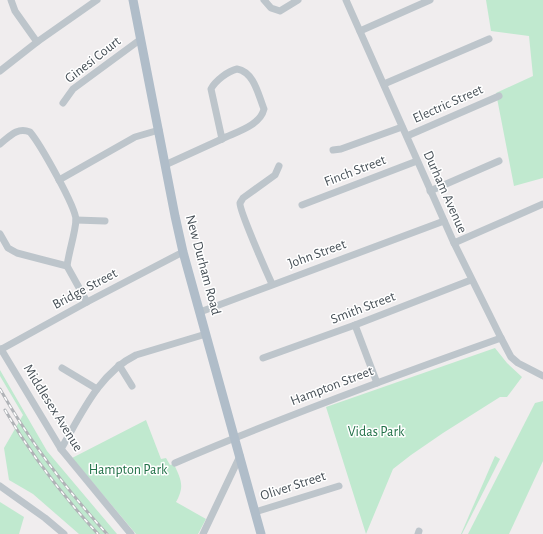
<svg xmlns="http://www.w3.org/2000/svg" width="543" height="534" font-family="'Alegreya Sans',sans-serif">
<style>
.green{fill:#c0e9cf}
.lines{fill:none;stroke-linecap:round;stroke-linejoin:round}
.minor{stroke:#bdc5cb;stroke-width:7}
.major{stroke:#b0bdc9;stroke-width:9}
.rail-casing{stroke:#b0b3b7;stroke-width:3}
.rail{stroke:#fff;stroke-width:1.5;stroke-dasharray:4.5;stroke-linecap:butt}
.labels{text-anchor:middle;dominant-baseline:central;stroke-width:3;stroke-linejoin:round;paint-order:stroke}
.street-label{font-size:14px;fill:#485158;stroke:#fff}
.park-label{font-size:14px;fill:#217148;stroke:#fff}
</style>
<rect width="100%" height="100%" fill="#f0edee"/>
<g class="green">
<polygon points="486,0 543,0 543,178 514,186 496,93 533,76 529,36 491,31"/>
<polygon points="495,348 507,363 522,377 507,397 500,397 443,433 411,455 393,469 366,534 326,407"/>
<polygon points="0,370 47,451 117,534 79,534 33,494 9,480 4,448 23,415 0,376"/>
<polygon points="543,401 543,461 509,534 468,534 535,403"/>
<path d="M146,420L161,459L166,458L170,465L174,464C181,480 185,486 176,502L206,519L198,534H136L72,458Z"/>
<polygon points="495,456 500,459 462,534 461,534"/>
<polygon points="0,502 24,517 19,534 0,534"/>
</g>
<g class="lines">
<g class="minor">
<polyline points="11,0 15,11 37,42"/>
<polyline points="264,0 271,8 280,11 298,0"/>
<polyline points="346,0 454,243 501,338 511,357 518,363 543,376"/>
<polyline points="360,31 430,0"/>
<path d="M237,69C254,72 258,94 264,109C260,126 236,132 222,139L211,89C215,81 228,71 237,69Z"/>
<polyline points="0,71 37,42 97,0"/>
<polyline points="384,84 489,39"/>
<polyline points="63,103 73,89 141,39"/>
<polyline points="407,136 499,96"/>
<path d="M0,144C10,136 17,127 30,132C40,144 76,207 76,220C75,234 69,251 67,266L87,302"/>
<polyline points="333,150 341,149 402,127"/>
<polyline points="165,165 222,139"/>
<polyline points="59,180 135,137 159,130"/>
<polyline points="430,191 499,161"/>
<polyline points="302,205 417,161"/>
<polyline points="76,220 105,221"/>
<polyline points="0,234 8,248 17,253 67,266"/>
<polyline points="454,243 543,204"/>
<path d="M272,284C267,273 239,210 240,203C241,201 242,200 243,198L275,175L279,166"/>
<polyline points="200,312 444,221"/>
<polyline points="355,325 377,383"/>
<polyline points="1,349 61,449 131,534"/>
<polyline points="0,350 87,302 183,252"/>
<polyline points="263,358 355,325 471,280"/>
<polyline points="119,365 132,386"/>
<polyline points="62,368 97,389"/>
<path d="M61,449C81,415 99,373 136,355L206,334"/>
<path d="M175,463C282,417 391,377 501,338"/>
<polyline points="0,486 45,518 64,534"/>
<polyline points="255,512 339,486"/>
<polyline points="203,534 240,456"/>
<polyline points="418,534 419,531"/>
</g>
<polyline class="major" points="133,0 175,216 183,252 261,534"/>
<g class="rail-casing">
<g id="rail">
<path d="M0,389C30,442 66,489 107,534"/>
<path d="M5,410C31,455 63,496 98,534"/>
</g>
</g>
<use href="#rail" class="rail"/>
</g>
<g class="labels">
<g class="street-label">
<text transform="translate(93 60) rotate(-38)">Ginesi Court</text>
<text transform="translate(448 104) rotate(-24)">Electric Street</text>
<text transform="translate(355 171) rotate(-21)">Finch Street</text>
<text transform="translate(445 192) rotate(66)">Durham Avenue</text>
<text transform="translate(317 254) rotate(-20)">John Street</text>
<text transform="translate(203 265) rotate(75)">New Durham Road</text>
<text transform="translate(85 289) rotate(-28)">Bridge Street</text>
<text transform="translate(363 308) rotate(-21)">Smith Street</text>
<text transform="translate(332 386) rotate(-21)">Hampton Street</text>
<text transform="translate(53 408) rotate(58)">Middlesex Avenue</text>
<text transform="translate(293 486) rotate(-18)">Oliver Street</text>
</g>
<g class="park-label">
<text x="376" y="432">Vidas Park</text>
<text x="128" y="470">Hampton Park</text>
</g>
</g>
</svg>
